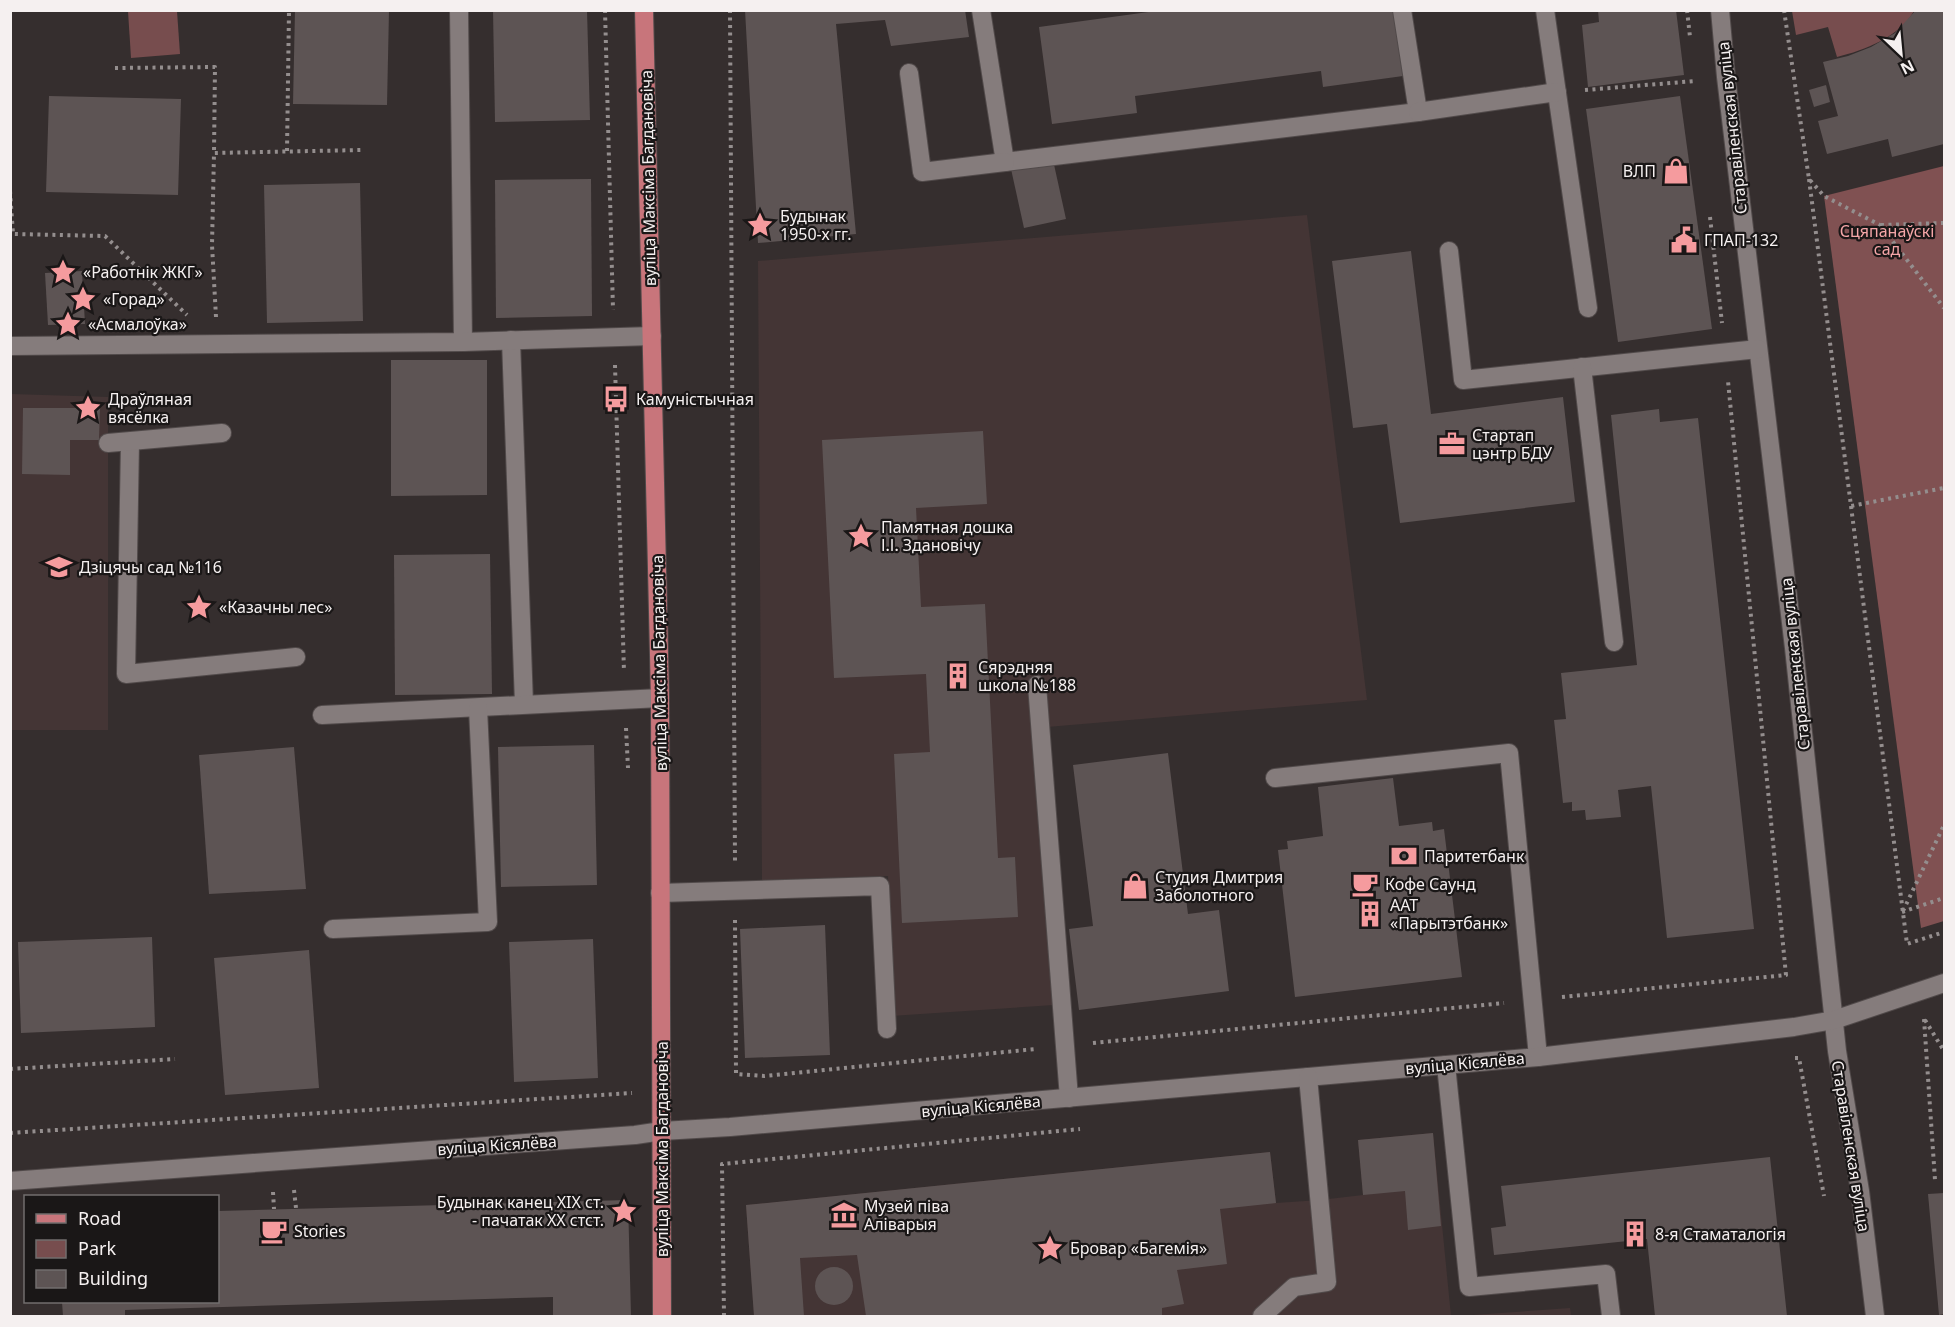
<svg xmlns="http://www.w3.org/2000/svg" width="1955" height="1327" font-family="'Noto Sans',sans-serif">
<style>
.built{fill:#443535}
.green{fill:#774d4e}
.forest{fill:#805152}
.building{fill:#5d5454}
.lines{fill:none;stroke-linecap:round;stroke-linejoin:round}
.minor-casing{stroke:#514a4a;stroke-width:20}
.major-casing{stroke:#514a4a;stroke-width:20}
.path{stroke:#948e8e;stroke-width:4;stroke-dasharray:3 4.5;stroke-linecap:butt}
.minor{stroke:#857c7c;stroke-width:18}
.major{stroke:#c8757b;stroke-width:18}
.labels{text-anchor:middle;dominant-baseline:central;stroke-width:4.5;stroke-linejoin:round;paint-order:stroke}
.street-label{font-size:16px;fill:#f5f0f0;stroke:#1a1717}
.poi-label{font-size:16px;fill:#f5f0f0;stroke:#1a1717;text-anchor:start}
.park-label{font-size:16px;fill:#f5a6a8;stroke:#1a1717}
</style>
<rect width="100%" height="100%" fill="#352e2e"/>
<g class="built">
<polygon points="1307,215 1367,700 1047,727 1069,1004 891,1016 888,876 762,880 758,261"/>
<polygon points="11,394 108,397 108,730 11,730"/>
<polygon points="1433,1133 1451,1316 754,1316 746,1205 1270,1152 1276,1203 1320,1200 1363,1195 1358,1140"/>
<polygon points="1570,1308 1571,1316 1459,1316"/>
</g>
<g class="green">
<polygon points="128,11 177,11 180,54 131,58"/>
<path d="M1792,11V10L1914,11C1899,37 1865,50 1837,57L1828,27L1796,35Z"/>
</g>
<polygon class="forest" points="1944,166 1944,921 1921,928 1824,196"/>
<g class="building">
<polygon points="295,10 389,10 387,105 293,104"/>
<polygon points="493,10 587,10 590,120 495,122"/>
<polygon points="745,10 965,10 969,37 891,46 885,20 836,24 856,234 758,243"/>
<polygon points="1163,10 1394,10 1403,76 1323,87 1321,71 1135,96 1137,113 1052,124 1039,27"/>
<polygon points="1598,10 1676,10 1684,75 1588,87 1582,25 1599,22"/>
<polygon points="1916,10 1944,10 1944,144 1892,157 1888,139 1827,154 1818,121 1838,116 1823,62 1848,56 1871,47 1895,33"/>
<polygon points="1826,85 1830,102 1814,107 1809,90"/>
<polygon points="49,96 181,99 178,195 46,192"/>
<polygon points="1680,96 1712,329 1618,342 1586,109"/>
<polygon points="1053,160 1066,219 1024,228 1011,169"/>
<polygon points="591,179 592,316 496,318 495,180"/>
<polygon points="360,183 363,321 267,323 264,185"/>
<polygon points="1411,251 1431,414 1563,397 1575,502 1400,523 1387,424 1353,428 1332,261"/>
<polygon points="82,271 85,324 48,325 45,273"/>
<polygon points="391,360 487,360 487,495 391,496"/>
<polygon points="23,408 100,408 99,440 70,440 70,475 22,474"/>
<polygon points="1659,409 1660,422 1698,418 1754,929 1667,938 1651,786 1618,790 1621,817 1586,820 1585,810 1572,811 1572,802 1563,803 1554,720 1566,719 1561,673 1637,665 1611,415"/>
<polygon points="983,431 987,504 916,508 921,607 985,604 998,858 1015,857 1018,917 902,923 894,754 930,752 926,674 834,678 822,440"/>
<polygon points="490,554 492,694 395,695 394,555"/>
<polygon points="594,745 597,885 501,887 498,747"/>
<polygon points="294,747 306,889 209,894 199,755"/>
<polygon points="1168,753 1188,914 1219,910 1229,991 1079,1010 1069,929 1093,926 1073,765"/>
<polygon points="1393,778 1399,826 1432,822 1433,831 1444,829 1462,977 1295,997 1278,850 1288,849 1287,841 1323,836 1318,787"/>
<polygon points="825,925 830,1055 745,1058 740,929"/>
<polygon points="152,937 155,1027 21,1033 18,942"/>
<polygon points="593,939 598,1078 514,1082 509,942"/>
<polygon points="309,950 319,1088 225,1095 214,958"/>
<polygon points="1433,1133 1441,1226 1408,1230 1405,1191 1363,1195 1358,1140"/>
<polygon points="1270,1152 1276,1203 1220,1209 1227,1264 1177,1270 1184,1304 1162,1308 1162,1316 866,1316 857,1255 800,1258 804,1316 754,1316 746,1205"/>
<polygon points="1770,1157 1787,1316 1655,1316 1647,1239 1494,1255 1491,1228 1506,1226 1501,1186"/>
<polygon points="1944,1193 1944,1314 1939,1315 1928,1194"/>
<polygon points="628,1200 631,1316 553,1316 553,1297 125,1310 125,1316 63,1316 62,1302 218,1302 218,1211"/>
<circle cx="834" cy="1286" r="19"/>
</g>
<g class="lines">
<g class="minor-casing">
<g id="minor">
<polyline points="459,10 463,342"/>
<polyline points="981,10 1005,162 1418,112 1402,10"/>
<polyline points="1545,10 1588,308"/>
<polyline points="1720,10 1726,77 1794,648 1837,1051 1860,1191 1875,1316"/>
<polyline points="909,73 922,172 1005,162"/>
<polyline points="1418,112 1557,92"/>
<polyline points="1449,251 1463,380 1758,349"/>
<polyline points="511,340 524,704"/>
<polyline points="10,346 463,342 652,336"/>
<polyline points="1582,367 1614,642"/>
<polyline points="130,442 126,674 296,657"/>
<polyline points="108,443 222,433"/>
<polyline points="1037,685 1069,1098"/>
<polyline points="322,715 660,698"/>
<polyline points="1275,778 1509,753 1538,1057"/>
<polyline points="660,893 880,886 887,1029"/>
<polyline points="333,929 488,922 478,708"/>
<polyline points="1446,1065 1469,1287 1606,1274 1611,1316"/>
<polyline points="10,1181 635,1135 662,1131 730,1127 1538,1057 1794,1027 1834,1020 1944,983"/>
<polyline points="1262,1316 1294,1287 1327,1282 1308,1077"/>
</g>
</g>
<g class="major-casing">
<polyline id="major" points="644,10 660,698 662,1316"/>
</g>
<g class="path">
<polyline points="605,10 613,310"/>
<polyline points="730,10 735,862"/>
<polyline points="1687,10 1690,37"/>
<polyline points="1784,10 1809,179 1824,196 1880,225 1944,308"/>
<polyline points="115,68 215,67 214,153"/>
<polyline points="1585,90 1695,81"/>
<polyline points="287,151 289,10"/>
<polyline points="1809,179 1851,506 1944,488"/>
<polyline points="10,191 13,234 105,236 187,315"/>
<polyline points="1710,217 1722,323"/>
<polyline points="1881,225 1944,223"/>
<polyline points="216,317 212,245 214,153 362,150"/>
<polyline points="615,365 624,672"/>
<polyline points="1851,506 1907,944 1944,932"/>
<polyline points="626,728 628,768"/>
<polyline points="1903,911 1944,825"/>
<polyline points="1902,912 1944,898"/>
<polyline points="735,920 736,1074 764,1076 1035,1049"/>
<polyline points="1562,997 1786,975 1728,381"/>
<polyline points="1924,1019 1935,1180"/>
<polyline points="1925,1020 1944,1051"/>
<polyline points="1093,1043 1504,1003"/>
<polyline points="1795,1058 1799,1058 1824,1196"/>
<polyline points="10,1069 175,1059"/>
<polyline points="10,1133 632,1093"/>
<polyline points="294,1190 296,1208"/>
<polyline points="273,1192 274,1209"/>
<polyline points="724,1316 722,1164 1080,1129"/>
</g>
<use href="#minor" class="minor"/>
<use href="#major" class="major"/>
</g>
<defs>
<g id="shop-bare" transform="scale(2.07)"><path d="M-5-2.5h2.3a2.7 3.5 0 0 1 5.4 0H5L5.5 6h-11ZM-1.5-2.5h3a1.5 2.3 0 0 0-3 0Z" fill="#f59b9e" stroke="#1a1717" stroke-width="2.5" paint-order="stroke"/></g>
<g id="sight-bare" transform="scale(2.07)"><path d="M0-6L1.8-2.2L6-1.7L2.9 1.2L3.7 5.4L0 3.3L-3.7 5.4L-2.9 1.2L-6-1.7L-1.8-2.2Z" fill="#f59b9e" stroke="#1a1717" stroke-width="2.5" paint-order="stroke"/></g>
<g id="civic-bare" transform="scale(2.07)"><path d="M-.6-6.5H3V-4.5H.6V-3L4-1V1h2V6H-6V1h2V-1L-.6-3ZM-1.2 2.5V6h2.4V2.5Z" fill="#f59b9e" stroke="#1a1717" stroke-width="2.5" paint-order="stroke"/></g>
<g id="bus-bare" transform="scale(2.07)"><path d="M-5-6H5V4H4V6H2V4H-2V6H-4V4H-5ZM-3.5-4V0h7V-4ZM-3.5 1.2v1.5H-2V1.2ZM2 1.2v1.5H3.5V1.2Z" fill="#f59b9e" stroke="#1a1717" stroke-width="2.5" paint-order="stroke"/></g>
<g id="office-bare" transform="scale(2.07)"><path d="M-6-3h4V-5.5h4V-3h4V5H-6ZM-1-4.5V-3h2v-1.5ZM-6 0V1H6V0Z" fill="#f59b9e" stroke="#1a1717" stroke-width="2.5" paint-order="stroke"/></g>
<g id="school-bare" transform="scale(2.07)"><path d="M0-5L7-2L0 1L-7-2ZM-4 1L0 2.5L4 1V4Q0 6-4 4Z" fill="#f59b9e" stroke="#1a1717" stroke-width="2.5" paint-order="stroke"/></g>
<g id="building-bare" transform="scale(2.07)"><path d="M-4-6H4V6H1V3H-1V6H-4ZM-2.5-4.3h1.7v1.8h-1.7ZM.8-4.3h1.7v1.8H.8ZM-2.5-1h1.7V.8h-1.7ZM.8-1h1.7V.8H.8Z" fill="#f59b9e" stroke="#1a1717" stroke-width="2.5" paint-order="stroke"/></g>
<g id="bank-bare" transform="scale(2.07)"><path d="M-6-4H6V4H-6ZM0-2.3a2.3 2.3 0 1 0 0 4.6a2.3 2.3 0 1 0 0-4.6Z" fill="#f59b9e" stroke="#1a1717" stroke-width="2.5" paint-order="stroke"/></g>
<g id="cafe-bare" transform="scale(2.07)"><path d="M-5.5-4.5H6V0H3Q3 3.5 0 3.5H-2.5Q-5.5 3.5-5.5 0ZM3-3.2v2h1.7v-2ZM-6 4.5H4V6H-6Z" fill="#f59b9e" stroke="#1a1717" stroke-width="2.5" paint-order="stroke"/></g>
<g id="museum-bare" transform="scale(2.07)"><path d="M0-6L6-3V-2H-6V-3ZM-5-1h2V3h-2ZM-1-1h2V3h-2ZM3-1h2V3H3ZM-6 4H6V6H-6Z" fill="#f59b9e" stroke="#1a1717" stroke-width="2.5" paint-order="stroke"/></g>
</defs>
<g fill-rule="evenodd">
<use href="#shop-bare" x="1676" y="171"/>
<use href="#sight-bare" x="760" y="225"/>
<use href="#civic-bare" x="1684" y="240"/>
<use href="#sight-bare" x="63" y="272"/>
<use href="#sight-bare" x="83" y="299"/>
<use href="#sight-bare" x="68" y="324"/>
<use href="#bus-bare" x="616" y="399"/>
<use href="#sight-bare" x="88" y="408"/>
<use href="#office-bare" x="1452" y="444"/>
<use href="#sight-bare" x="861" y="536"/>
<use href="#school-bare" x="59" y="567"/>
<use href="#sight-bare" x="199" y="607"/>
<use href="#building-bare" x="958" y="676"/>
<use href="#bank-bare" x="1404" y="856"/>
<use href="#cafe-bare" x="1365" y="884"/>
<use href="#shop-bare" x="1135" y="886"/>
<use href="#building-bare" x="1370" y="914"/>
<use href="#sight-bare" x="624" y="1211"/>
<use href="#museum-bare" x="844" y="1215"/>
<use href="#cafe-bare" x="274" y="1231"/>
<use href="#building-bare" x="1635" y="1234"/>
<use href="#sight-bare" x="1050" y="1248"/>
</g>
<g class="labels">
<g class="street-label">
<text transform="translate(1732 128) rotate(-96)">Старавіленская вуліца</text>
<text transform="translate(648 178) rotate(-91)">вуліца Максіма Багдановіча</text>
<text transform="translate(659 663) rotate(-91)">вуліца Максіма Багдановіча</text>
<text transform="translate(1795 664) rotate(-96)">Старавіленская вуліца</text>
<text transform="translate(1465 1063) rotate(-5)">вуліца Кісялёва</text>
<text transform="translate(981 1106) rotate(-5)">вуліца Кісялёва</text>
<text transform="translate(497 1145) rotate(-4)">вуліца Кісялёва</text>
<text transform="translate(1851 1146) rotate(81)">Старавіленская вуліца</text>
<text transform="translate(662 1149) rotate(-90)">вуліца Максіма Багдановіча</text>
</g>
<g class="poi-label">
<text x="1656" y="171" text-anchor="end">ВЛП</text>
<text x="780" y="216">Будынак<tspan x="780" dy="18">1950-х гг.</tspan></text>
<text x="1704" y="240">ГПАП-132</text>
<text x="83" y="272">«Работнік ЖКГ»</text>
<text x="103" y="299">«Горад»</text>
<text x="88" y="324">«Асмалоўка»</text>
<text x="108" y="399">Драўляная<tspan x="108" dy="18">вясёлка</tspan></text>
<text x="636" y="399">Камуністычная</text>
<text x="1472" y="435">Стартап<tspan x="1472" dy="18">цэнтр БДУ</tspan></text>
<text x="881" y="527">Памятная дошка<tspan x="881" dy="18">І.І. Здановічу</tspan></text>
<text x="79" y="567">Дзіцячы сад №116</text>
<text x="219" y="607">«Казачны лес»</text>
<text x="978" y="667">Сярэдняя<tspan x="978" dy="18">школа №188</tspan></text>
<text x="1424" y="856">Паритетбанк</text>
<text x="1155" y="877">Студия Дмитрия<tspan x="1155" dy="18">Заболотного</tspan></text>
<text x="1385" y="884">Кофе Саунд</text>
<text x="1390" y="905">ААТ<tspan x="1390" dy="18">«Парытэтбанк»</tspan></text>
<text x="604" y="1202" text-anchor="end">Будынак канец XIX ст.<tspan x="604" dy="18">- пачатак XX стст.</tspan></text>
<text x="864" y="1206">Музей піва<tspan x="864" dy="18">Аліварыя</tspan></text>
<text x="294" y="1231">Stories</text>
<text x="1655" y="1234">8-я Стаматалогія</text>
<text x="1070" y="1248">Бровар «Багемія»</text>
</g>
<g class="park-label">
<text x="1887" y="231">Сцяпанаўскі<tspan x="1887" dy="18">сад</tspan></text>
</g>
</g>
<rect width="1955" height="1327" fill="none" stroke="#f5f0f0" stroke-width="24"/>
<rect x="24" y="1195" width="195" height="108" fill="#1a1717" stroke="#726e6e" stroke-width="1.5"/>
<rect x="36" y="1214" width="30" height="9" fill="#c8757b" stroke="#726e6e" stroke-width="1.5"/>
<text x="78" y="1225" font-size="18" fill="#f5f0f0">Road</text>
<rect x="36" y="1240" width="30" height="18" fill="#774d4e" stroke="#726e6e" stroke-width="1.5"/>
<text x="78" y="1255" font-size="18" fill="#f5f0f0">Park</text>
<rect x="36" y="1270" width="30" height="18" fill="#5d5454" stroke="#726e6e" stroke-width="1.5"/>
<text x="78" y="1285" font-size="18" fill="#f5f0f0">Building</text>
<g transform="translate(1901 54) rotate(154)" stroke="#1a1717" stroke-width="4.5" paint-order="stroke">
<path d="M0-4.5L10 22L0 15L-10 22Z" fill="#f5f0f0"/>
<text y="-9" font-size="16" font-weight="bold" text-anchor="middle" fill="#f5f0f0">N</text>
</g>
</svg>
